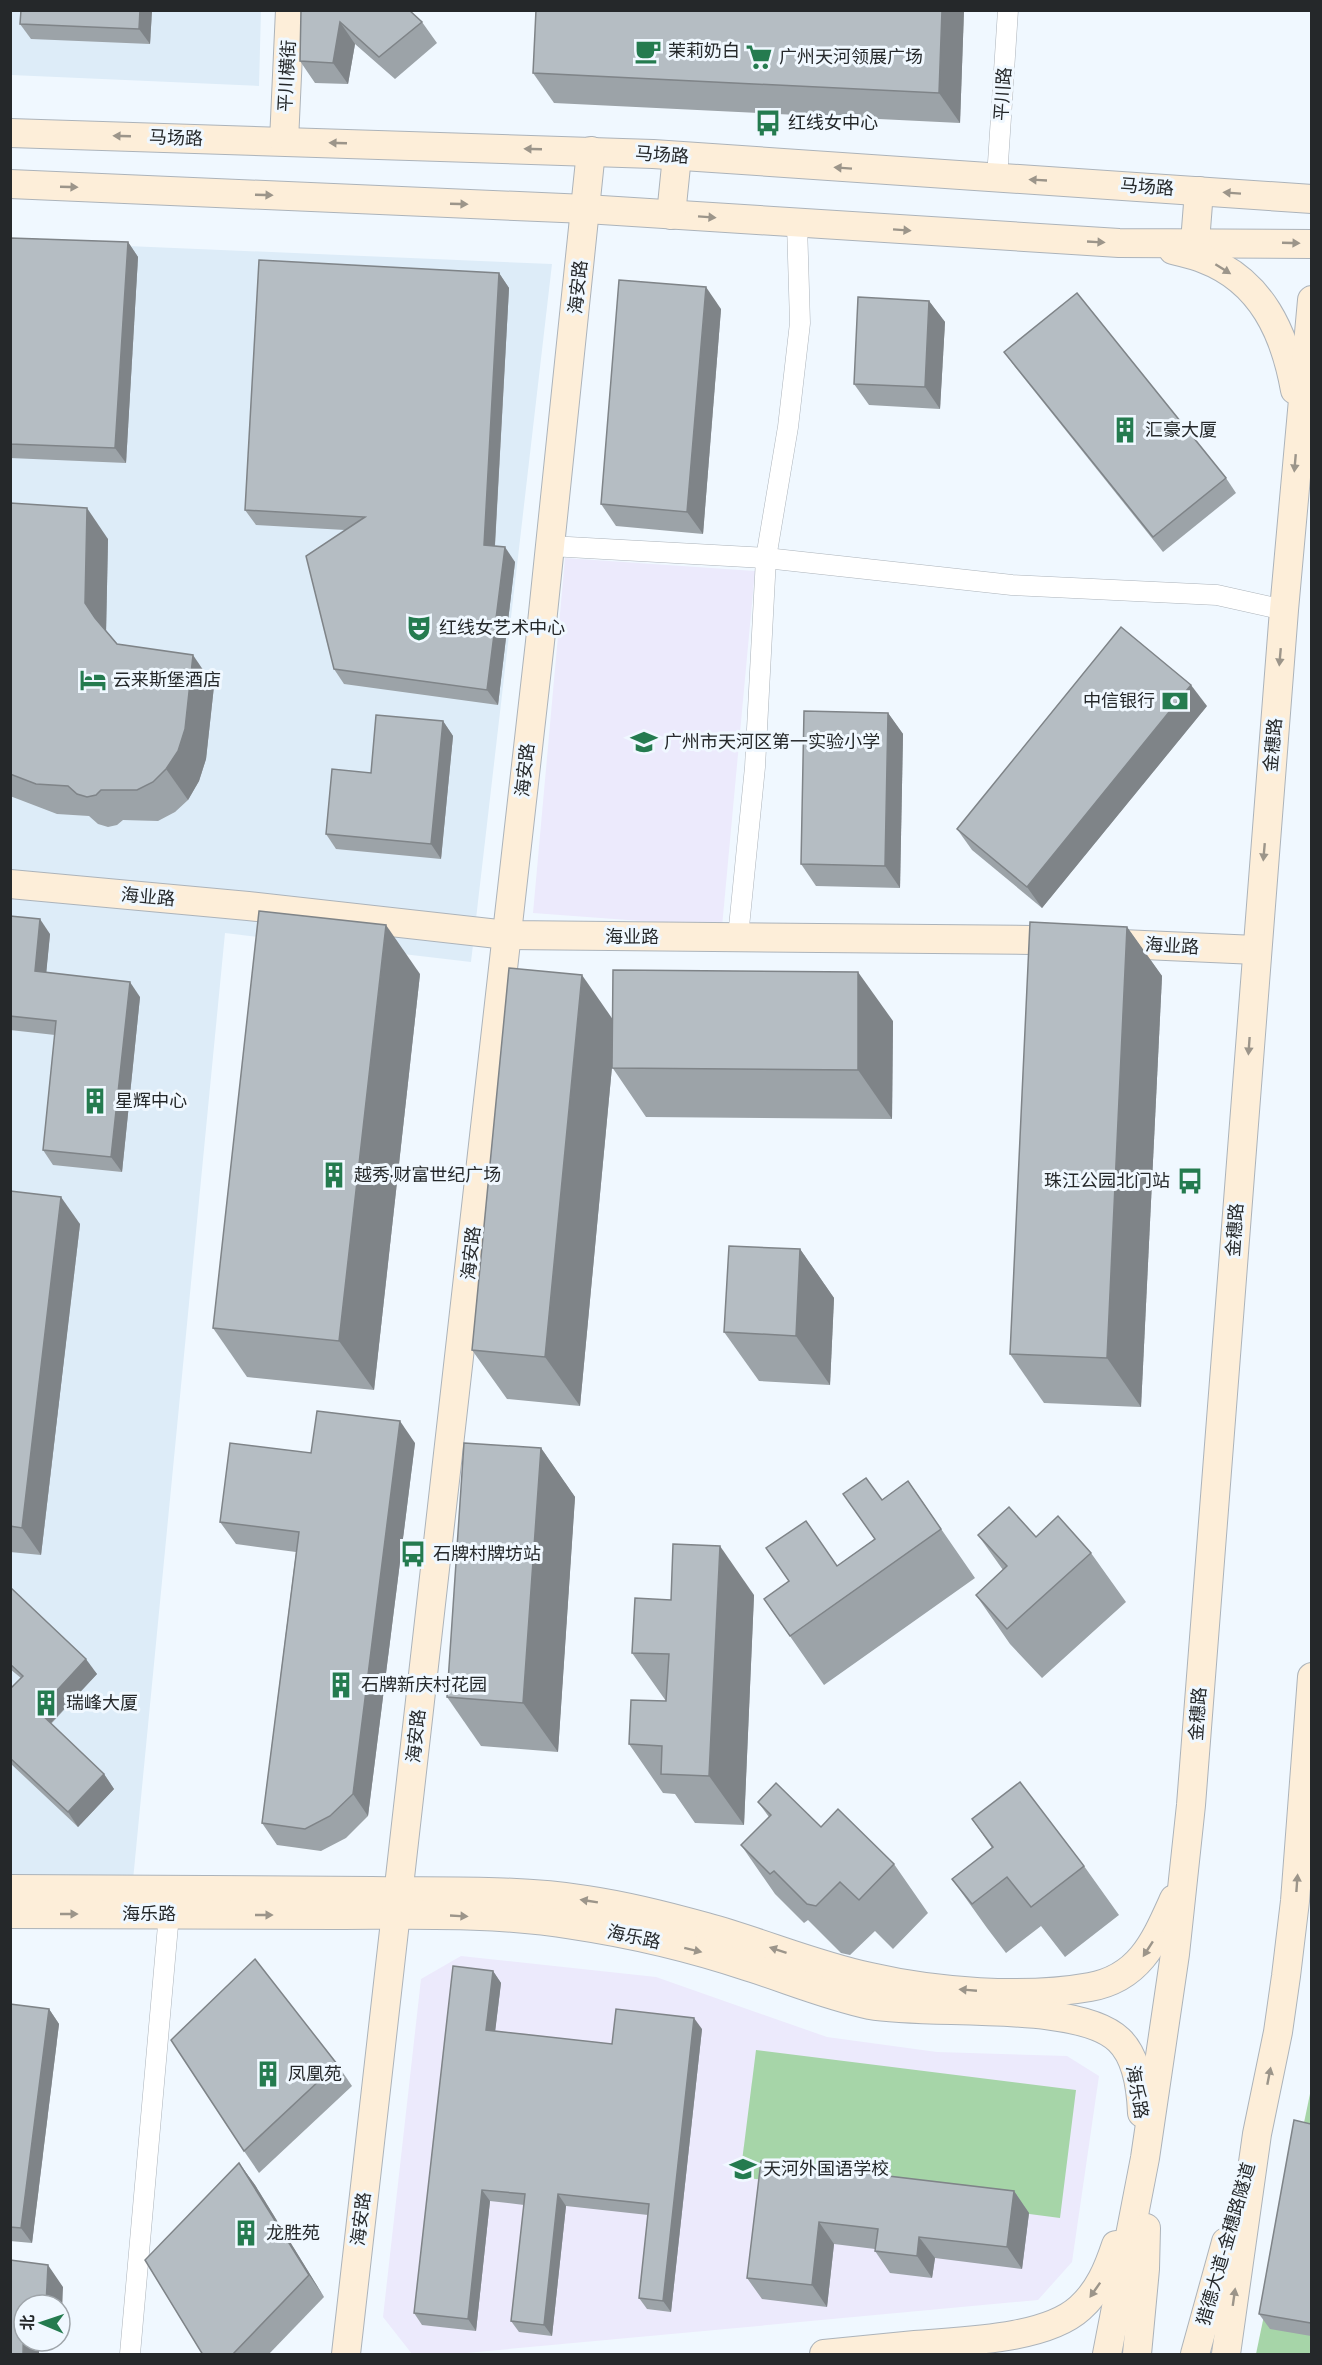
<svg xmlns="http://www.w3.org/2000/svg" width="1322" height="2365" font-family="Karla,'Noto Sans SC',sans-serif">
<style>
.built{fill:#ddecf8}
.education{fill:#eceafc}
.green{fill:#a6d5a8}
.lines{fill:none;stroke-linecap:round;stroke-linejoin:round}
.street-casing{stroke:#acb3ba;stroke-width:21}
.secondary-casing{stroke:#acb3ba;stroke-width:30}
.street{stroke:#fff;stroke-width:20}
.secondary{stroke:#fdeed9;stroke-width:28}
.wall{fill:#9ca3a8}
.shaded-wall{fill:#7f8488}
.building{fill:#b5bdc3;stroke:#7f8488;stroke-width:1.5}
.oneway{fill:#9c958a}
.labels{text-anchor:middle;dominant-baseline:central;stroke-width:6;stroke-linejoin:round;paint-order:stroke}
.poi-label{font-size:18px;fill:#25282a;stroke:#f0f8ff;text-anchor:start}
.street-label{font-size:18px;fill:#25282a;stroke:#f0f8ff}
</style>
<rect width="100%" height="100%" fill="#f0f8ff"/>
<g class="built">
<polygon points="11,11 261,11 259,86 11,75"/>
<polygon points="11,241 552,264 471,962 225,933 133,1880 11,1878"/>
</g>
<g class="education">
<polygon points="565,558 755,571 722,927 533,913"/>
<polygon points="461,1956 656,1977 827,2037 937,2052 1067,2056 1099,2076 1072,2262 1038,2300 455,2354 412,2354 383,2317 421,1979"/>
</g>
<g class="green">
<polygon points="756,2050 1076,2090 1060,2218 740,2177"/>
<polygon points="1311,2089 1311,2354 1256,2354"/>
</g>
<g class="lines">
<g class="street-casing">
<g id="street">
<polyline points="997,178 1008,10"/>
<polyline points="550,546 766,558 1012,585 1217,595 1284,610"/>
<polyline points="738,937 755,767 766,558 788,427 800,323 797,224"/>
<polyline points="130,2354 169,1914"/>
</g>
</g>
<g class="secondary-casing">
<g id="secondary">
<polyline points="10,133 653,154 1312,199"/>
<polyline points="284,141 290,10"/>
<polyline points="10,184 586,209 1119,243 1312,244"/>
<polyline points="671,215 677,156"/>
<polyline points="1195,242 1199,191"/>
<path d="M1173,250C1184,253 1194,255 1204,259C1262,281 1285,334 1295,390"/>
<polyline points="10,884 248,906 507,935 1032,940 1256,950"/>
<path d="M10,1889C131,1890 252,1890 372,1891C444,1892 516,1889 587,1900C627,1906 667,1916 706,1927C761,1942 814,1965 870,1977C935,1992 1024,1999 1090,1987C1140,1978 1155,1941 1174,1899"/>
<path d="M10,1914C119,1914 228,1914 337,1915C415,1915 496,1912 573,1925C633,1934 692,1948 749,1967C790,1980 828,1996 870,2005C930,2016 1078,2000 1119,2040C1137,2057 1141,2088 1142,2113"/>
<polyline points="346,2354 540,642 591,151"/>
<path d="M824,2354C854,2351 885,2348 915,2345C961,2341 1045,2340 1080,2308C1099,2291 1108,2269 1116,2245"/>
<polyline points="1107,2354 1145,2158 1175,1954 1191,1805 1284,610 1312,300"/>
<polyline points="1137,2354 1145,2269 1146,2228"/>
<polyline points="1195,2354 1226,2242"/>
<polyline points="1226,2354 1257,2134 1278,2032 1286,1976 1295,1901 1312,1677"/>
</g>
</g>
<use href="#street" class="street"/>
<use href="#secondary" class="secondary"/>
</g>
<g class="wall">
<polygon points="21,10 152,10 150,44 31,39 20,24"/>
<polygon points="301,10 422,22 437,43 395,79 355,44 348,84 315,83 300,61"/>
<polygon points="964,10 960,123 554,103 533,73"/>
<polygon points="10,238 128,242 138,257 126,463 10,458"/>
<polygon points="499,273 509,288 495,546 515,562 498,705 344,684 334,669 345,530 256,525 245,510"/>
<polygon points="929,301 945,322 940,409 869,405 854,384"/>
<polygon points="721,309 703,534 616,526 601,504"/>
<polygon points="1004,352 1226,478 1236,493 1163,552 1015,367"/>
<polygon points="10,503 108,539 106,632 117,644 214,686 206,759 199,781 188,800 175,812 158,821 123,820 117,825 108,827 98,824 89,816 57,814 10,796"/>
<polygon points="1207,706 1042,908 972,850 957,829"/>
<polygon points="888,713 903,734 900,888 816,886 801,864"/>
<polygon points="443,721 453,736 441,859 336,849 326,834 371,773"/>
<polygon points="10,916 50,934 46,973 140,997 122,1172 53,1165 43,1150 55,1035 10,1030"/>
<polygon points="1127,927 1162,976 1141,1407 1044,1403 1010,1354"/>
<polygon points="420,974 374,1390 247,1377 213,1328"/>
<polygon points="612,1019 893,1021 892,1119 646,1117 612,1067 580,1406 507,1399 472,1350"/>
<polygon points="10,1191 80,1224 41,1555 10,1552"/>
<polygon points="800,1249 834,1298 830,1385 759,1381 724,1332"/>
<polygon points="415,1443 368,1816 346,1838 321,1851 277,1845 262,1823 296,1552 236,1544 220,1522 311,1453"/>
<polygon points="541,1448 575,1497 558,1752 481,1746 447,1697"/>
<polygon points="908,1481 975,1578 824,1685 764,1599 837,1566 875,1539 882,1500"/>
<polygon points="978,1535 1036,1537 1091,1553 1126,1602 1042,1678 1010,1644 976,1595 1003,1570"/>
<polygon points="10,1587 97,1674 51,1724 104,1774 114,1789 78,1827 10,1763 10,1689 21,1678 10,1669"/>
<polygon points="754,1595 744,1825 695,1823 675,1794 663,1793 629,1744 666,1701 632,1653 671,1600"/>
<polygon points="758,1802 821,1827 894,1864 928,1913 893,1949 875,1931 850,1955 841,1953 808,1920 804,1923 775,1894 741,1845 769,1817"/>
<polygon points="972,1819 1084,1866 1119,1915 1065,1957 1041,1926 1006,1953 987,1928 952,1879 992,1848"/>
<polygon points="493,1971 501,1983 495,2031 612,2044 702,2029 671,2312 647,2309 639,2298 648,2215 566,2206 552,2336 519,2332 511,2321 524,2205 490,2201 476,2331 422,2325 414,2313"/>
<polygon points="10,2004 49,2009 59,2024 32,2243 10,2241"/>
<polygon points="337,2064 352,2086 259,2173 244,2151"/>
<polygon points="1311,2124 1311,2336 1270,2329 1259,2314"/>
<polygon points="761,2161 1014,2191 1029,2213 1022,2269 935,2258 932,2278 890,2273 875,2251 875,2249 834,2244 827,2307 762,2299 747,2278"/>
<polygon points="239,2163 255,2185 324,2297 268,2355 203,2355"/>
</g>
<g class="shaded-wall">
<polygon points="140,10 152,10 150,44 139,29"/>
<polygon points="942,10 964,10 960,123 939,93"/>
<polygon points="340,22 355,44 348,84 333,63"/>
<polygon points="128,242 138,257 126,463 115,448"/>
<polygon points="499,273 509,288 494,560 484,545"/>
<polygon points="706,287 721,309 703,534 687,512"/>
<polygon points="929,301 945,322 940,409 925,387"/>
<polygon points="87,508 108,539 106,634 85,603"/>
<polygon points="505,547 515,562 498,705 487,690"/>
<polygon points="193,655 214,686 206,759 199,781 188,800 166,769"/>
<polygon points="1191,685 1207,706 1042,908 1027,887"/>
<polygon points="888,713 903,734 900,888 885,866"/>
<polygon points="443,721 453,736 441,859 431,844"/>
<polygon points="40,919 50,934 45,986 35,971"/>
<polygon points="386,925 420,974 374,1390 339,1341"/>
<polygon points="1127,927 1162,976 1141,1407 1107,1358"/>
<polygon points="858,972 893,1021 892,1119 858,1070"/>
<polygon points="582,975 616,1024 580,1406 545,1357"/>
<polygon points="130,982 140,997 122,1172 111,1157"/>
<polygon points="61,1197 80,1224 41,1555 22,1528"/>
<polygon points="800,1249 834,1298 830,1385 796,1336"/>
<polygon points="400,1421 415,1443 368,1816 353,1794"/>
<polygon points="541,1448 575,1497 558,1752 523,1703"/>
<polygon points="720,1546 754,1595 744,1825 709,1776"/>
<polygon points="86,1659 97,1674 48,1726 38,1711"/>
<polygon points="104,1774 114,1789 78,1827 68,1812"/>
<polygon points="493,1971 501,1983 494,2041 486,2030"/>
<polygon points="49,2009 59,2024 32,2243 21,2228"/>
<polygon points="694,2018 702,2029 671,2312 663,2301"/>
<polygon points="239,2163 255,2185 324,2297 309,2275"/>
<polygon points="482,2190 490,2201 476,2331 468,2319"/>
<polygon points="1014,2191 1029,2213 1022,2269 1007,2247"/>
<polygon points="558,2194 566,2206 552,2336 544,2325"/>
<polygon points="819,2222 834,2244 827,2307 812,2285"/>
<polygon points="919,2237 935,2258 932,2278 917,2256"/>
<polygon points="48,2265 63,2287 61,2339 60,2305 46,2305"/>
<polygon points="24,2317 24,2341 39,2341 39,2355 23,2355"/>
</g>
<g class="building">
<polygon points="21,10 140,10 139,29 20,24"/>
<polygon points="301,10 409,10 422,22 379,57 340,22 333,63 300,61"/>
<polygon points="536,10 942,10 939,93 533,73"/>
<polygon points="10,238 128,242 115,448 10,444"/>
<polygon points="259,260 499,273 484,545 505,547 487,690 334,669 306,556 365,517 245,510"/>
<polygon points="619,280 706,287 687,512 601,504"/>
<polygon points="1077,293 1226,478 1153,537 1004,352"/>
<polygon points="858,297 929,301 925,387 854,384"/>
<polygon points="10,503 87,508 85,603 95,618 117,644 193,655 185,729 178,751 166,769 153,782 137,790 101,790 96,795 87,797 77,794 68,786 36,784 10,774"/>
<polygon points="1121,627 1191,685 1027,887 957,829"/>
<polygon points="804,711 888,713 885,866 801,864"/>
<polygon points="376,715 443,721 431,844 326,834 332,769 371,773"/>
<polygon points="259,911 386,925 339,1341 213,1328"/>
<polygon points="10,916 40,919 35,971 130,982 111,1157 43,1150 56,1021 10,1016"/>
<polygon points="1030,922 1127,927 1107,1358 1010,1354"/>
<polygon points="509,968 582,975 545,1357 472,1350"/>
<polygon points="613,970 858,972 858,1070 612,1068"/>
<polygon points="10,1191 61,1197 22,1528 10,1526"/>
<polygon points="729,1246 800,1249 796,1336 724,1332"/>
<polygon points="317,1411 400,1421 353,1794 330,1816 305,1829 262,1823 299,1532 220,1522 230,1443 311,1453"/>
<polygon points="464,1443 541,1448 523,1703 447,1697"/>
<polygon points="866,1478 882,1500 908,1481 941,1529 790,1636 764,1599 789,1581 766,1548 806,1521 837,1566 875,1539 843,1494"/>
<polygon points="1009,1507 1036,1537 1058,1516 1091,1553 1007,1629 976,1595 1007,1566 978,1535"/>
<polygon points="673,1544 720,1546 709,1776 661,1774 662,1746 629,1744 631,1700 666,1701 669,1654 632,1653 635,1598 671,1600"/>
<polygon points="10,1587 86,1659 38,1711 104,1774 68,1812 10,1758 10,1689 23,1676 10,1664"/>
<polygon points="1020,1782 1084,1866 1031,1907 1007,1877 972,1904 952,1879 993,1847 972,1819"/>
<polygon points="776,1783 821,1827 838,1809 894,1864 859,1900 840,1882 816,1906 807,1904 774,1871 770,1874 741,1845 771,1815 758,1802"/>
<polygon points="255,1959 337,2064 244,2151 171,2040"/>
<polygon points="453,1966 493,1971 486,2030 612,2044 616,2009 694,2018 663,2301 639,2298 649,2204 558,2194 544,2325 511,2321 525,2194 482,2190 468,2319 414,2313"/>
<polygon points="10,2004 49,2009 21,2228 10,2227"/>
<polygon points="1294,2120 1311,2124 1311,2323 1259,2314"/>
<polygon points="761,2161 1014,2191 1007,2247 919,2237 917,2256 875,2251 878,2229 819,2222 812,2285 747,2278"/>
<polygon points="239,2163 309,2275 232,2355 203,2355 145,2260"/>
<polygon points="10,2260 48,2265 46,2305 24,2305 23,2355 10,2355"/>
</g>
<defs><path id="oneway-solid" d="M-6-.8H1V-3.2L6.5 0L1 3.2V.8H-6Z" transform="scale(1.5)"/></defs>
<g class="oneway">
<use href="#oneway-solid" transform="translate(122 136) rotate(-178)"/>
<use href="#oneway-solid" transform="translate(338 143) rotate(-178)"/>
<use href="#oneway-solid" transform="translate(533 149) rotate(-178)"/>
<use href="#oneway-solid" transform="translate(843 168) rotate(-176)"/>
<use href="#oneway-solid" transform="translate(1038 180) rotate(-177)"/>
<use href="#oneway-solid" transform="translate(69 187) rotate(2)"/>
<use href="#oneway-solid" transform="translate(1232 193) rotate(-176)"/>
<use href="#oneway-solid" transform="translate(264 195) rotate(2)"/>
<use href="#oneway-solid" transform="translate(459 204) rotate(2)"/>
<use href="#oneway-solid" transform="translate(707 217) rotate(4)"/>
<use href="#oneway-solid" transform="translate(902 230) rotate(4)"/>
<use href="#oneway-solid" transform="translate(1096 242) rotate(3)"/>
<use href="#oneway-solid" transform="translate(1291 243) rotate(2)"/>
<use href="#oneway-solid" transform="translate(1223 269) rotate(32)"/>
<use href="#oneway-solid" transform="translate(1295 463) rotate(95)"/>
<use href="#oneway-solid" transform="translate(1280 657) rotate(95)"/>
<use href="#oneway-solid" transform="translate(1264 852) rotate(95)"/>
<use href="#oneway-solid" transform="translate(1249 1046) rotate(94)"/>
<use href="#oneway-solid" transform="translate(1297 1883) rotate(-86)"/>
<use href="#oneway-solid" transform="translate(589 1901) rotate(-171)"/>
<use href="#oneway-solid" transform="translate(69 1914)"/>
<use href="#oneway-solid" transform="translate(264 1915)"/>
<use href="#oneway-solid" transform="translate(459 1916) rotate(3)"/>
<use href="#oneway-solid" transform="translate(1148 1949) rotate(123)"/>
<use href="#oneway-solid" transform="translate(693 1950) rotate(14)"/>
<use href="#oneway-solid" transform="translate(778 1950) rotate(-162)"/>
<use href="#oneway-solid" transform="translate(968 1990) rotate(-175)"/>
<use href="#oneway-solid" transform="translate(1269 2076) rotate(-79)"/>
<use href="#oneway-solid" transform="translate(1095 2290) rotate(125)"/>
<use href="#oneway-solid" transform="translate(1234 2297) rotate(-82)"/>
</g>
<defs>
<g id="cafe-bare" transform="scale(2.07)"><path d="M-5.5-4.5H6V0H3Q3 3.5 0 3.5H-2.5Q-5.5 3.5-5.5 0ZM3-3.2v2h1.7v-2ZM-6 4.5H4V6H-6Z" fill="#247b4f" stroke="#f0f8ff" stroke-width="2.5" paint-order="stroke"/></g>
<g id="supermarket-bare" transform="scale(2.07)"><path d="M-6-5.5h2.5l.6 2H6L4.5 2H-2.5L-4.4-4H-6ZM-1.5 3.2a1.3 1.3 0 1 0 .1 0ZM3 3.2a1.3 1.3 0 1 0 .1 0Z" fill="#247b4f" stroke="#f0f8ff" stroke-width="2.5" paint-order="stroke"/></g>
<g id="bus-bare" transform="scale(2.07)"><path d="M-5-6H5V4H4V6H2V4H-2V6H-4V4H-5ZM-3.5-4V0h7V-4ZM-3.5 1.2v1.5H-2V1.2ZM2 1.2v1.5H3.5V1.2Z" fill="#247b4f" stroke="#f0f8ff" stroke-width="2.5" paint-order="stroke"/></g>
<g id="building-bare" transform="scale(2.07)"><path d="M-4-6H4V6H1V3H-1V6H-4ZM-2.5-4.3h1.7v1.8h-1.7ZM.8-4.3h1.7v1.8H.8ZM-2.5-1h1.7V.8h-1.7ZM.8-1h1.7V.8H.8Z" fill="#247b4f" stroke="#f0f8ff" stroke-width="2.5" paint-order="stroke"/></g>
<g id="theatre-bare" transform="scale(2.07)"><path d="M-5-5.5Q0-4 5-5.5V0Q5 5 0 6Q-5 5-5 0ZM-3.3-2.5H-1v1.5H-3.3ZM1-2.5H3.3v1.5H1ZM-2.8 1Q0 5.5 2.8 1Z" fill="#247b4f" stroke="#f0f8ff" stroke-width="2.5" paint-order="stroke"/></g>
<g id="hotel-bare" transform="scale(2.07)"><path d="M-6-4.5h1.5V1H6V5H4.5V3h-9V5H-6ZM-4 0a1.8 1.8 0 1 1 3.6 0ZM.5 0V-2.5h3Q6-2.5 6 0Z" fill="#247b4f" stroke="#f0f8ff" stroke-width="2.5" paint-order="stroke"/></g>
<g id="bank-bare" transform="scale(2.07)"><path d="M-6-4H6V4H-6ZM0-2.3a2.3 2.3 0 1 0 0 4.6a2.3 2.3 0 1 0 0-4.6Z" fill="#247b4f" stroke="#f0f8ff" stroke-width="2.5" paint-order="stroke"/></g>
<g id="school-bare" transform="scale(2.07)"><path d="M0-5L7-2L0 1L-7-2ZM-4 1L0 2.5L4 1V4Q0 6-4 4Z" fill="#247b4f" stroke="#f0f8ff" stroke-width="2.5" paint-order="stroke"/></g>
</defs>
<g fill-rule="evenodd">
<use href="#cafe-bare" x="648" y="51"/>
<use href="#supermarket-bare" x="759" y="57"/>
<use href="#bus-bare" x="768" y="123"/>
<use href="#building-bare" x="1125" y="430"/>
<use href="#theatre-bare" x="419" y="628"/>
<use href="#hotel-bare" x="93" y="680"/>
<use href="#bank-bare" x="1175" y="701"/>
<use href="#school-bare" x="644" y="742"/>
<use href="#building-bare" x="95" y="1101"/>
<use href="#building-bare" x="334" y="1175"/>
<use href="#bus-bare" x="1190" y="1181"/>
<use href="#bus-bare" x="413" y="1554"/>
<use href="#building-bare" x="341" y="1685"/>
<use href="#building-bare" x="46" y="1703"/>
<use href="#building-bare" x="268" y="2074"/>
<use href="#school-bare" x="743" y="2169"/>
<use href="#building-bare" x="246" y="2233"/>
</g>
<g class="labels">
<g class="poi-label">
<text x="668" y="51">茉莉奶白</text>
<text x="779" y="57">广州天河领展广场</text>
<text x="788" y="123">红线女中心</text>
<text x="1145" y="430">汇豪大厦</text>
<text x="439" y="628">红线女艺术中心</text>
<text x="113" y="680">云来斯堡酒店</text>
<text x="1155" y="701" text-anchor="end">中信银行</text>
<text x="664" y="742">广州市天河区第一实验小学</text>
<text x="115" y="1101">星辉中心</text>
<text x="354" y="1175">越秀·财富世纪广场</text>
<text x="1170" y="1181" text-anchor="end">珠江公园北门站</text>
<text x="433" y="1554">石牌村牌坊站</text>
<text x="361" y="1685">石牌新庆村花园</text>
<text x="66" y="1703">瑞峰大厦</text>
<text x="288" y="2074">凤凰苑</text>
<text x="763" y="2169">天河外国语学校</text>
<text x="266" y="2233">龙胜苑</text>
</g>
<g class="street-label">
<text transform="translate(287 76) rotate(-87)">平川横街</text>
<text transform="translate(1003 94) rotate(-86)">平川路</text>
<text transform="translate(176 138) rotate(2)">马场路</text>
<text transform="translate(662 155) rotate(4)">马场路</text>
<text transform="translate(1147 187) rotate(4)">马场路</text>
<text transform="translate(578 287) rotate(-84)">海安路</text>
<text transform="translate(1273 745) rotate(-85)">金穗路</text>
<text transform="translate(525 770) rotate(-84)">海安路</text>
<text transform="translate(148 897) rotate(5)">海业路</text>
<text x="632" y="937">海业路</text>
<text transform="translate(1172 946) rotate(3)">海业路</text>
<text transform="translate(1235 1230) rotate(-86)">金穗路</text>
<text transform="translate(471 1253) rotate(-84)">海安路</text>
<text transform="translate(1198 1714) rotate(-86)">金穗路</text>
<text transform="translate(416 1736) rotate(-84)">海安路</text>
<text x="149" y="1914">海乐路</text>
<text transform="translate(634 1937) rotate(12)">海乐路</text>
<text transform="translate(1137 2092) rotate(80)">海乐路</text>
<text transform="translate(361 2219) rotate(-83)">海安路</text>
<text transform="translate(1226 2244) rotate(-74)">猎德大道-金穗路隧道</text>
</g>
</g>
<rect width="1322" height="2365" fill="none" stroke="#25282a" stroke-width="24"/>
<g transform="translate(42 2323) rotate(272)"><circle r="28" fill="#f0f8ff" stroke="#9fa5aa" stroke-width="1.5"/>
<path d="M0-4.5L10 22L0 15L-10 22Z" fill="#247b4f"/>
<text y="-9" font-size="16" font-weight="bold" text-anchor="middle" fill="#25282a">北</text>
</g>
</svg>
